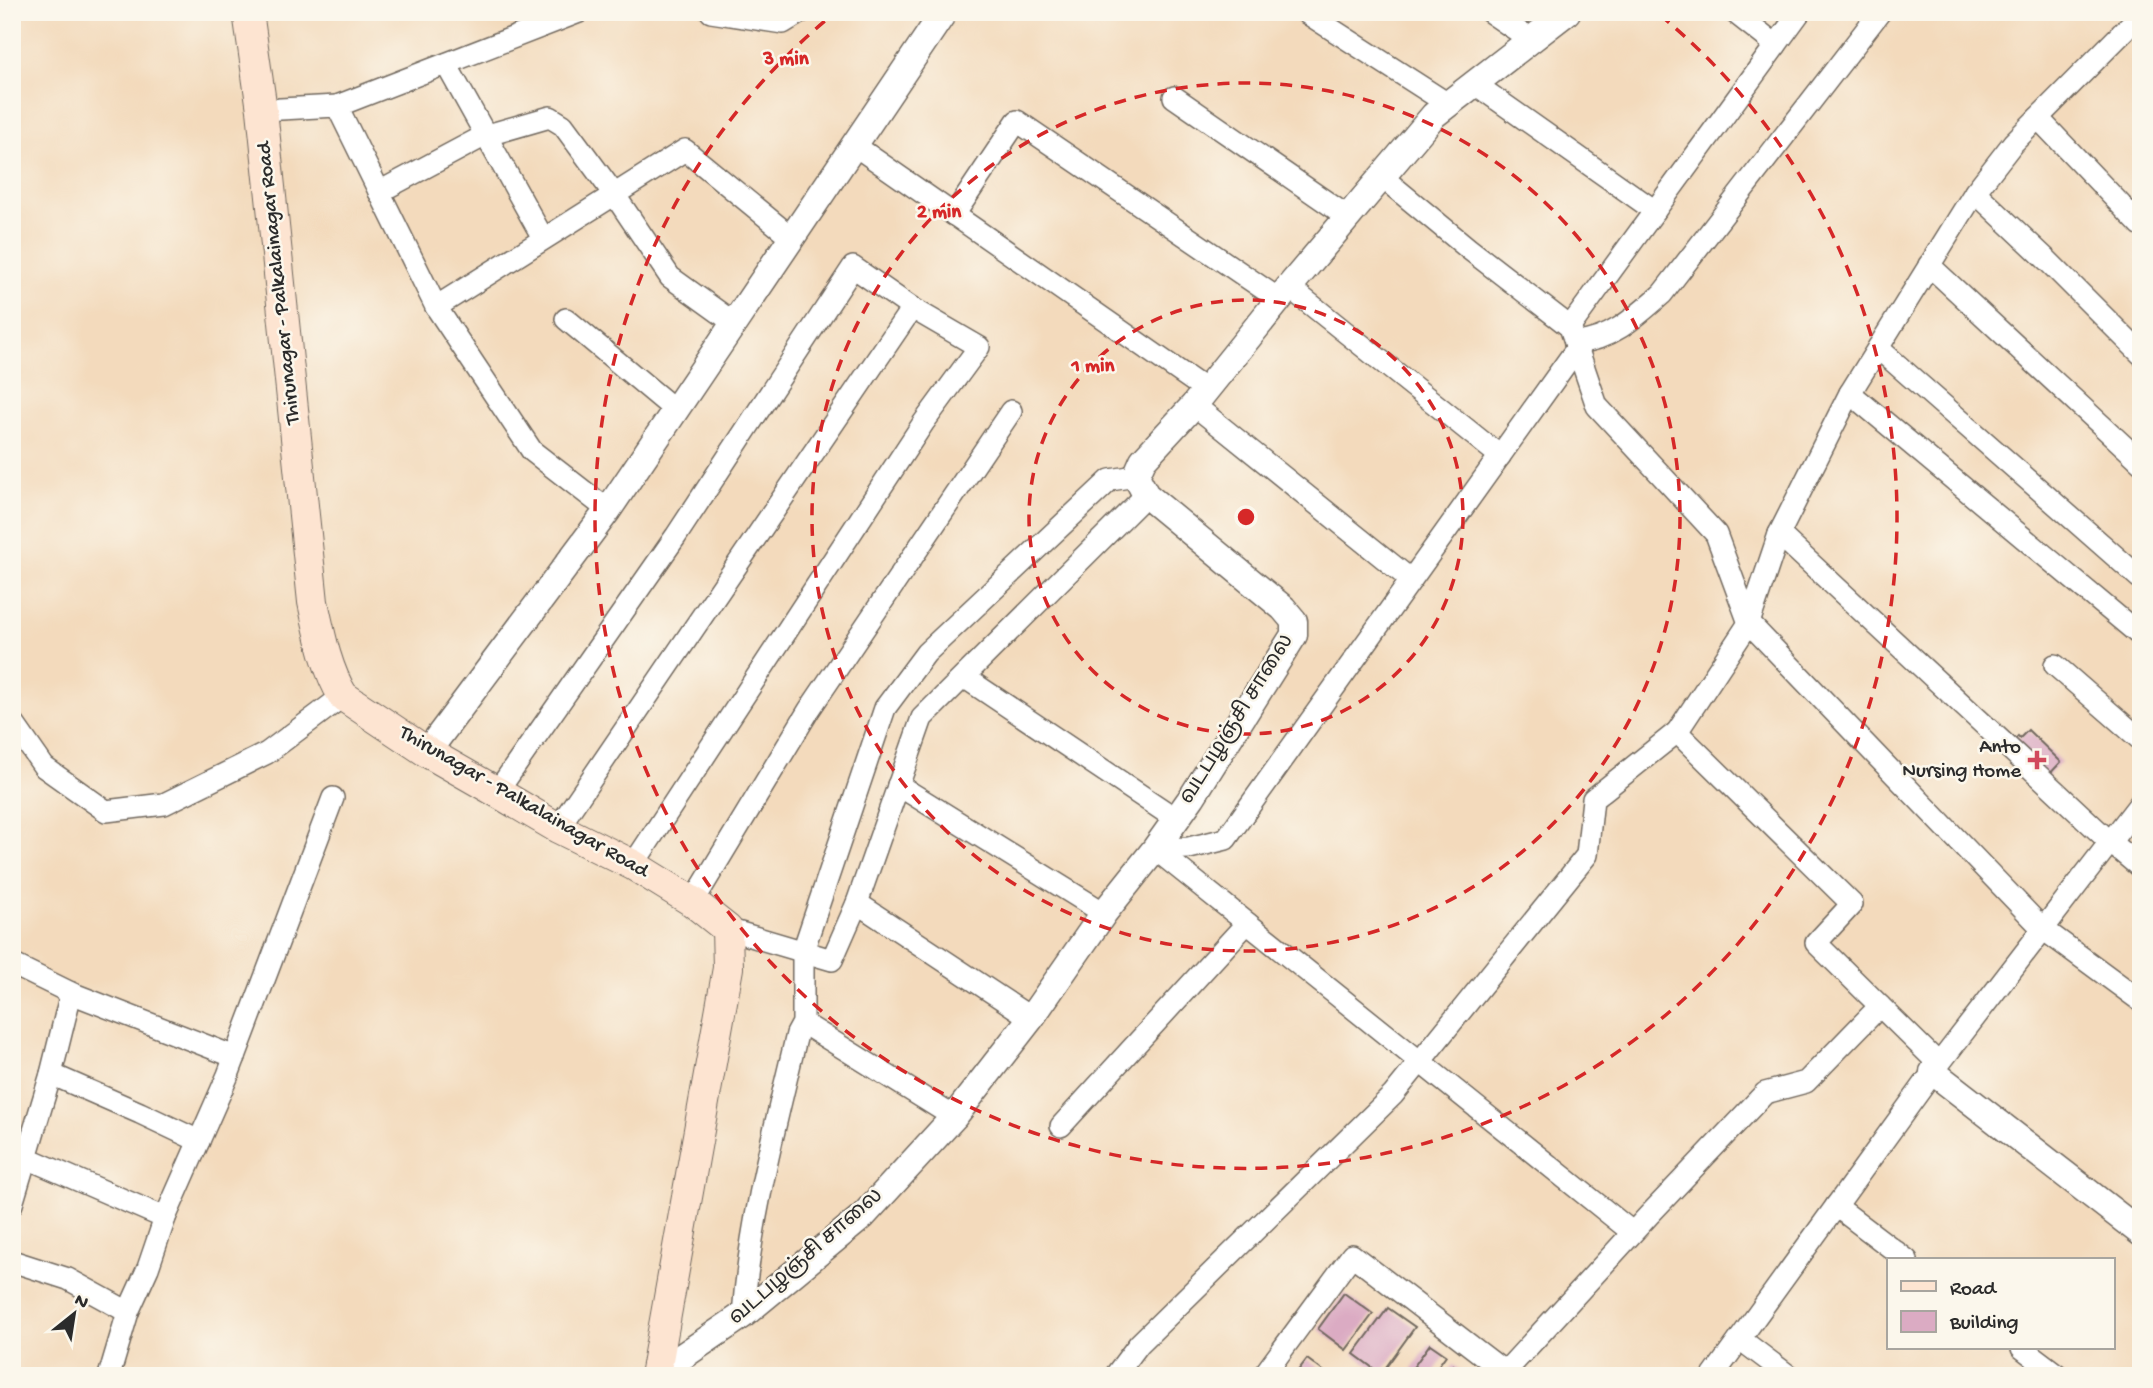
<svg xmlns="http://www.w3.org/2000/svg" width="2153" height="1388" font-family="'Gochi Hand','Noto Sans Tamil',sans-serif">
<style>
.building{fill:#dbabc3}
.lines{fill:none;stroke-linecap:round;stroke-linejoin:round}
.minor-casing{stroke:#71685e;stroke-width:24}
.tertiary-casing{stroke:#71685e;stroke-width:29}
.secondary-casing{stroke:#71685e;stroke-width:32}
.minor{stroke:#fff;stroke-width:21}
.tertiary{stroke:#fff;stroke-width:26}
.secondary{stroke:#fde4d1;stroke-width:30}
.ring{fill:none;stroke:#d62828;stroke-width:3.5;stroke-dasharray:12 9}
.poi-dot{fill:#d1495b;stroke:#fbf7ec;stroke-width:2.5}
.labels{text-anchor:middle;dominant-baseline:central;stroke-width:5;stroke-linejoin:round;paint-order:stroke}
.street-label{font-size:21px;fill:#2b2b2b;stroke:#fbf7ec}
.poi-label{font-size:21px;fill:#2b2b2b;stroke:#fbf7ec;text-anchor:end}
.centre{fill:#d62828;stroke:#fbf7ec;stroke-width:3.5}
.ring-label{font-size:21px;text-anchor:middle;font-weight:bold;fill:#d62828;stroke:#fbf7ec;stroke-width:5;stroke-linejoin:round;paint-order:stroke}
</style>
<rect width="100%" height="100%" fill="#fbf7ec"/>
<filter id="ink" filterUnits="userSpaceOnUse"><feTurbulence type="fractalNoise" baseFrequency=".0143" numOctaves="2"/><feDisplacementMap in="SourceGraphic" scale="14" xChannelSelector="R" yChannelSelector="G"/><feConvolveMatrix kernelMatrix="1 2 1 2 8 2 1 2 1" color-interpolation-filters="sRGB"/></filter>
<filter id="wash" filterUnits="userSpaceOnUse"><feTurbulence type="fractalNoise" baseFrequency=".00686" numOctaves="4" result="noise"/><feDisplacementMap in="SourceGraphic" scale="28" xChannelSelector="R" yChannelSelector="G"/><feGaussianBlur stdDeviation="1.57" result="paint"/><feColorMatrix in="noise" values="0 0 0 0 0 0 0 0 0 0 0 0 0 0 0 0 0 1.4 0 .05"/><feComposite in="paint" operator="in"/></filter>
<g filter="url(#wash)">
<rect width="100%" height="100%" fill="#f3dabc"/>
<g id="blocks">
<g class="building">
<polygon points="2028,730 2061,762 2044,780 2009,746 2018,736 2020,738"/>
<polygon points="1344,1293 1373,1314 1346,1350 1318,1329"/>
<polygon points="1388,1308 1415,1327 1381,1374 1354,1354"/>
<polygon points="1430,1344 1446,1355 1431,1376 1407,1376"/>
<polygon points="1307,1359 1330,1376 1294,1376"/>
<polygon points="1453,1365 1468,1376 1445,1376"/>
</g>
</g>
</g>
<g filter="url(#ink)">
<use href="#blocks" fill-opacity="0" stroke="#71685e" stroke-width="2"/>
<g class="lines">
<g class="minor-casing">
<g id="minor">
<polyline points="711,12 783,23 801,12"/>
<polyline points="1305,12 1448,104"/>
<polyline points="1490,12 1531,40"/>
<polyline points="1734,12 1776,45"/>
<polyline points="446,64 543,238"/>
<polyline points="1475,84 1655,211"/>
<polyline points="1174,97 1348,217"/>
<polyline points="337,106 579,12"/>
<polyline points="262,110 337,106 436,307"/>
<polyline points="2038,118 2141,226"/>
<polyline points="854,145 1206,390"/>
<polyline points="1382,177 1469,249 1570,327 1597,406 1716,534 1749,623 2043,929 2141,1001"/>
<polyline points="379,192 484,136 550,117 563,125 614,194 670,277 734,323"/>
<polyline points="1975,192 2047,260 2141,354"/>
<polyline points="954,215 1017,121 1280,300"/>
<polyline points="1929,265 2141,462"/>
<polyline points="1289,287 1500,456"/>
<polyline points="566,319 675,410"/>
<polyline points="1570,327 1800,12"/>
<path d="M1575,343C1610,341 1637,316 1662,294L1880,12"/>
<polyline points="1878,348 2141,579"/>
<polyline points="1850,393 2141,636"/>
<polyline points="1194,405 1411,580"/>
<polyline points="608,510 532,451 436,307 685,150 791,237"/>
<polyline points="1779,534 2110,842 2141,868"/>
<polyline points="2055,665 2141,740"/>
<polyline points="964,677 1176,819"/>
<polyline points="12,721 44,767 106,811 164,804 267,753 343,696"/>
<polyline points="1677,732 1852,904 1816,943 1939,1064"/>
<polyline points="898,785 1104,913"/>
<polyline points="497,792 676,536 853,267 912,308 558,828"/>
<polyline points="1155,849 1189,848 1226,839 1577,348"/>
<polyline points="1155,849 1632,1232"/>
<polyline points="633,865 924,422 979,347 912,308"/>
<polyline points="693,902 809,710 1011,411"/>
<polyline points="857,903 1031,1018"/>
<polyline points="727,929 832,960 857,903 922,718 1146,495"/>
<polyline points="12,964 71,993 235,1057"/>
<polyline points="803,1023 954,1117"/>
<polyline points="51,1074 140,1113 199,1141"/>
<polyline points="1061,1126 1247,923"/>
<polyline points="27,1158 165,1218"/>
<polyline points="12,1204 51,1074 71,993"/>
<polyline points="1836,1206 1907,1260"/>
<polyline points="12,1261 68,1279 128,1312"/>
<path d="M743,1315C750,1220 775,1127 797,1034L803,1023V951L885,708L926,653L1110,480L1136,476"/>
<polyline points="1740,1339 1789,1376"/>
<polyline points="2022,1348 2059,1376"/>
<polyline points="1505,1372 1649,1215 1765,1093 1806,1082 1880,1006"/>
<polyline points="109,1376 128,1312 148,1268 165,1218 228,1075 333,798"/>
<polyline points="1115,1376 1139,1344 1393,1095 1587,855 1593,799 1677,732 1749,623 1779,534 1850,393 1975,192 2013,143 2141,14"/>
<polyline points="1263,1376 1352,1255 1510,1376"/>
<polyline points="1713,1376 1939,1064 2141,802"/>
</g>
</g>
<g class="tertiary-casing">
<g id="tertiary">
<polyline points="427,752 608,510 944,12"/>
<polyline points="1933,1072 2141,1233"/>
<polyline points="655,1375 743,1315 863,1216 954,1117 1031,1018 1104,913 1155,849 1192,797 1294,635 1294,621 1283,608 1146,495 1136,476 1143,460 1194,405 1289,287 1434,115 1567,12"/>
</g>
</g>
<g class="secondary-casing">
<path id="secondary" d="M248,12L262,110L313,602C320,634 326,668 343,696L427,752L497,792L558,828L633,865L693,902L727,929L728,968L655,1376"/>
</g>
<use href="#minor" class="minor"/>
<use href="#tertiary" class="tertiary"/>
<use href="#secondary" class="secondary"/>
</g>
</g>
<g class="ring">
<circle cx="1246" cy="517" r="217"/>
<circle cx="1246" cy="517" r="434"/>
<path d="M1660 15A651 651 0 1 1 832 15"/>
</g>
<path class="poi-dot" d="M2033.5 749.5h7v7h7v7h-7v7h-7v-7h-7v-7h7z"/>
<g class="labels">
<g class="street-label">
<text transform="translate(280 283) rotate(-96)">Thirunagar - Palkalainagar Road</text>
<text transform="translate(1238 720) rotate(-58)">வடபழஞ்சி சாலை</text>
<text transform="translate(523 803) rotate(30)">Thirunagar - Palkalainagar Road</text>
<text transform="translate(807 1258) rotate(-41)">வடபழஞ்சி சாலை</text>
</g>
<g class="poi-label">
<text x="2021" y="748">Anto<tspan x="2021" dy="24">Nursing Home</tspan></text>
</g>
</g>
<circle cx="1246" cy="517" r="10" class="centre"/>
<g class="ring-label">
<text x="786" y="64">3 min</text>
<text x="939" y="217">2 min</text>
<text x="1093" y="371">1 min</text>
</g>
<rect width="2153" height="1388" fill="none" stroke="#fbf7ec" stroke-width="42"/>
<rect x="1887" y="1258" width="228" height="91" fill="#fbf7ec" stroke="#a8a59f" stroke-width="2"/>
<rect x="1901" y="1281" width="35" height="10" fill="#fde4d1" stroke="#a8a59f" stroke-width="2"/>
<text x="1950" y="1294" font-size="21" fill="#2b2b2b">Road</text>
<rect x="1901" y="1311" width="35" height="21" fill="#dbabc3" stroke="#a8a59f" stroke-width="2"/>
<text x="1950" y="1328" font-size="21" fill="#2b2b2b">Building</text>
<g transform="translate(74 1314) rotate(30)" stroke="#fbf7ec" stroke-width="5" paint-order="stroke">
<path d="M0-5L12 26L0 18L-12 26Z" fill="#2b2b2b"/>
<text y="-10" font-size="19" font-weight="bold" text-anchor="middle" fill="#2b2b2b">N</text>
</g>
</svg>
